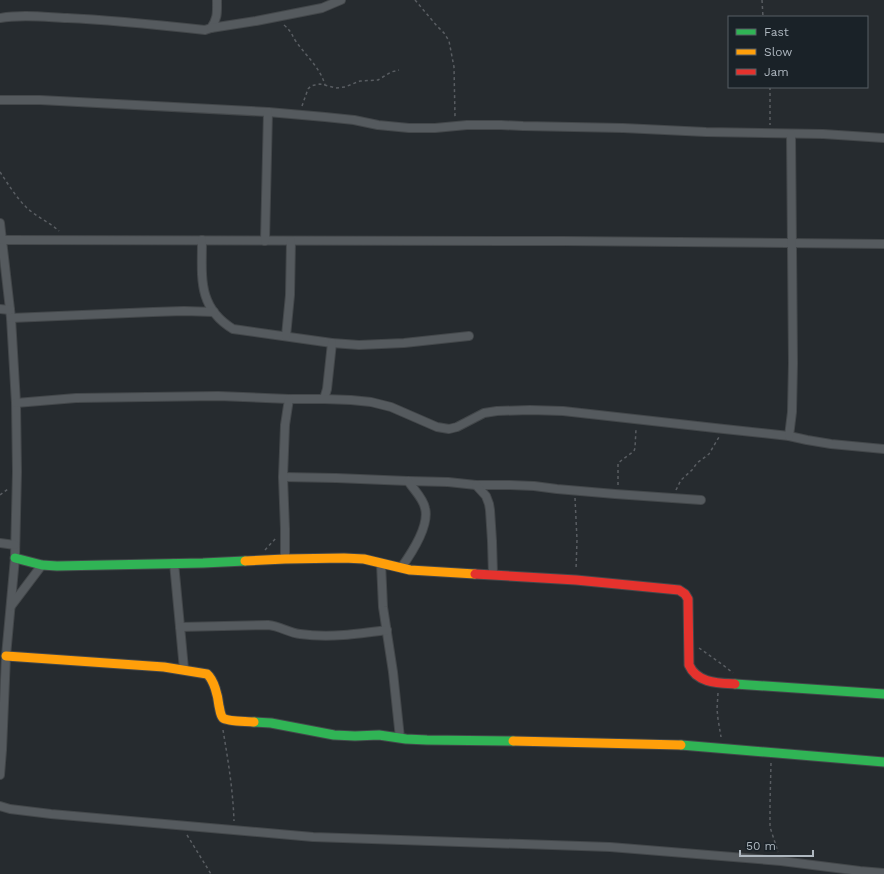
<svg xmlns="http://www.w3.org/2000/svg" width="884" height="874" font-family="'Work Sans',sans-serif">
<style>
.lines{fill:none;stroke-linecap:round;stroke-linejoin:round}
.street-casing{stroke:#43474a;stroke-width:10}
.fast-casing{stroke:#43474a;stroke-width:11}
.slow-casing{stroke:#43474a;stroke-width:11}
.jam-casing{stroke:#43474a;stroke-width:11}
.path{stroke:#595d62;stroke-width:1.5;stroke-dasharray:3 3;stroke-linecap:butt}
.street{stroke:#555a5e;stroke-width:8}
.fast{stroke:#30b455;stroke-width:9}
.slow{stroke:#ff9f0a;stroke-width:9}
.jam{stroke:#e5322d;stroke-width:9}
</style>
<rect width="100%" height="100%" fill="#262b2f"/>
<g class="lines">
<g class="street-casing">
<g id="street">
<path d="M0,18C22,14 45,17 67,18C113,20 159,25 205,30L211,28C218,18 217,12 217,0"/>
<polyline points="211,28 256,21 322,8 341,0"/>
<polyline points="0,100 40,100 268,112 325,117 354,120 378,125 409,128 435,128 467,125 501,125 523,126 623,128 706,132 823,134 884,138"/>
<polyline points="0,223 11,318 16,403 17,472 15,558 6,656 2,750 0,775"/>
<polyline points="3,240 565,241 884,244"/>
<path d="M202,240C202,277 197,307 233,329L332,343L359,345L404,343L469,336"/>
<polyline points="265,241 268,112"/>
<polyline points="0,309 10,310"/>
<polyline points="11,318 153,312 184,311 214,312"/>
<polyline points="286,336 290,295 291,241"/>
<polyline points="324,399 327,389 332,343"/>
<polyline points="16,403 76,398 218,396 289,399 324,399 351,400 371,402 391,407 437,427 449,429 457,427 484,413 497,411 530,410 563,411 724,429 789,436 807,440 831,444 884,449"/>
<polyline points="789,436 792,412 793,363 791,134"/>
<polyline points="283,477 336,478 408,481 448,482 476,485 510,485 534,486 557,489 615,494 701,500"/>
<polyline points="476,485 486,496 489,504 490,510 492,541 493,575"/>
<polyline points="0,543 15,545"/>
<polyline points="285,559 285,529 283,477 285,425 289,399"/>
<polyline points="174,563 184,669"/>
<polyline points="381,563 383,607 393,672 400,738"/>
<path d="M401,568C411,554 430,526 425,508C423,498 414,490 408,481"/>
<polyline points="11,606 42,565"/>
<path d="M180,627L268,625C280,626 289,633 300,634C329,638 358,634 387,630"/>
<polyline points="0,806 10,809 51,814 313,837 610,847 781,861 860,871 884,873"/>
</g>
</g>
<g class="fast-casing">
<g id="fast">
<polyline points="15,558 42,565 57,566 203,563 245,561"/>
<polyline points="735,684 884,694"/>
<polyline points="254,722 271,723 334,735 355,736 379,735 406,739 427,740 513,741"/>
<polyline points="681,745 884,762"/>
</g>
</g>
<g class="slow-casing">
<g id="slow">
<polyline points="245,561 285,559 344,558 364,559 410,570 475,574"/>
<path d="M6,656L164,667L207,674C214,680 218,696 219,706C220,709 220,715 223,718C228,722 247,721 254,722"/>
<polyline points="513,741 681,745"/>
</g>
</g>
<g class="jam-casing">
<path id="jam" d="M475,574L576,580L679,590L685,594L688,599L689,665C697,683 717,683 735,684"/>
</g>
<g class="path">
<polyline points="415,0 437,26 444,33 449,41 454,67 455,117"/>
<polyline points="762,0 763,17"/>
<path d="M284,25C291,31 291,33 295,40C305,55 320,67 325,85"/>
<polyline points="770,87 770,125"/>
<polyline points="302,106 308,89 311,86 315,85 320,84 336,88 345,87 360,81 378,80 391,72 399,70"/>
<path d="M0,172C8,184 16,197 26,207C35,216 49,222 59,231"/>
<polyline points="618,485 618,463 634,451 635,448 636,429"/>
<polyline points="676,490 681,480 692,470 697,463 709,454 719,437"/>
<polyline points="0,495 8,489"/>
<polyline points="575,498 577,540 576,570"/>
<polyline points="265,550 276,538"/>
<polyline points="699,648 723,665 733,673"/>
<polyline points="718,693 717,709 718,719 721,737"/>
<path d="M223,730C228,760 233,790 234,821"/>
<polyline points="771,763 770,804 770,827 778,852"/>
<polyline points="187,835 211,874"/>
</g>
<use href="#street" class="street"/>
<use href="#fast" class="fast"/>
<use href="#slow" class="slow"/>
<use href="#jam" class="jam"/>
</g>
<rect x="728" y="16" width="140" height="72" fill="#1a2228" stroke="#565e65"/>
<rect x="736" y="29" width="20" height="6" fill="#30b455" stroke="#565e65"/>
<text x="764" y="36" font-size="12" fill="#afb8c0">Fast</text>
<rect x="736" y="49" width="20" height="6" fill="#ff9f0a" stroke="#565e65"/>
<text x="764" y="56" font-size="12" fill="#afb8c0">Slow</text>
<rect x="736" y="69" width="20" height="6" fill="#e5322d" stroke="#565e65"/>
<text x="764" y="76" font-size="12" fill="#afb8c0">Jam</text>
<path d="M740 850v6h73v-6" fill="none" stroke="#afb8c0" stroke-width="2"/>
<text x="746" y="850" font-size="12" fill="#afb8c0" stroke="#1a2228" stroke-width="3" paint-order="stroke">50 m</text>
</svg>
